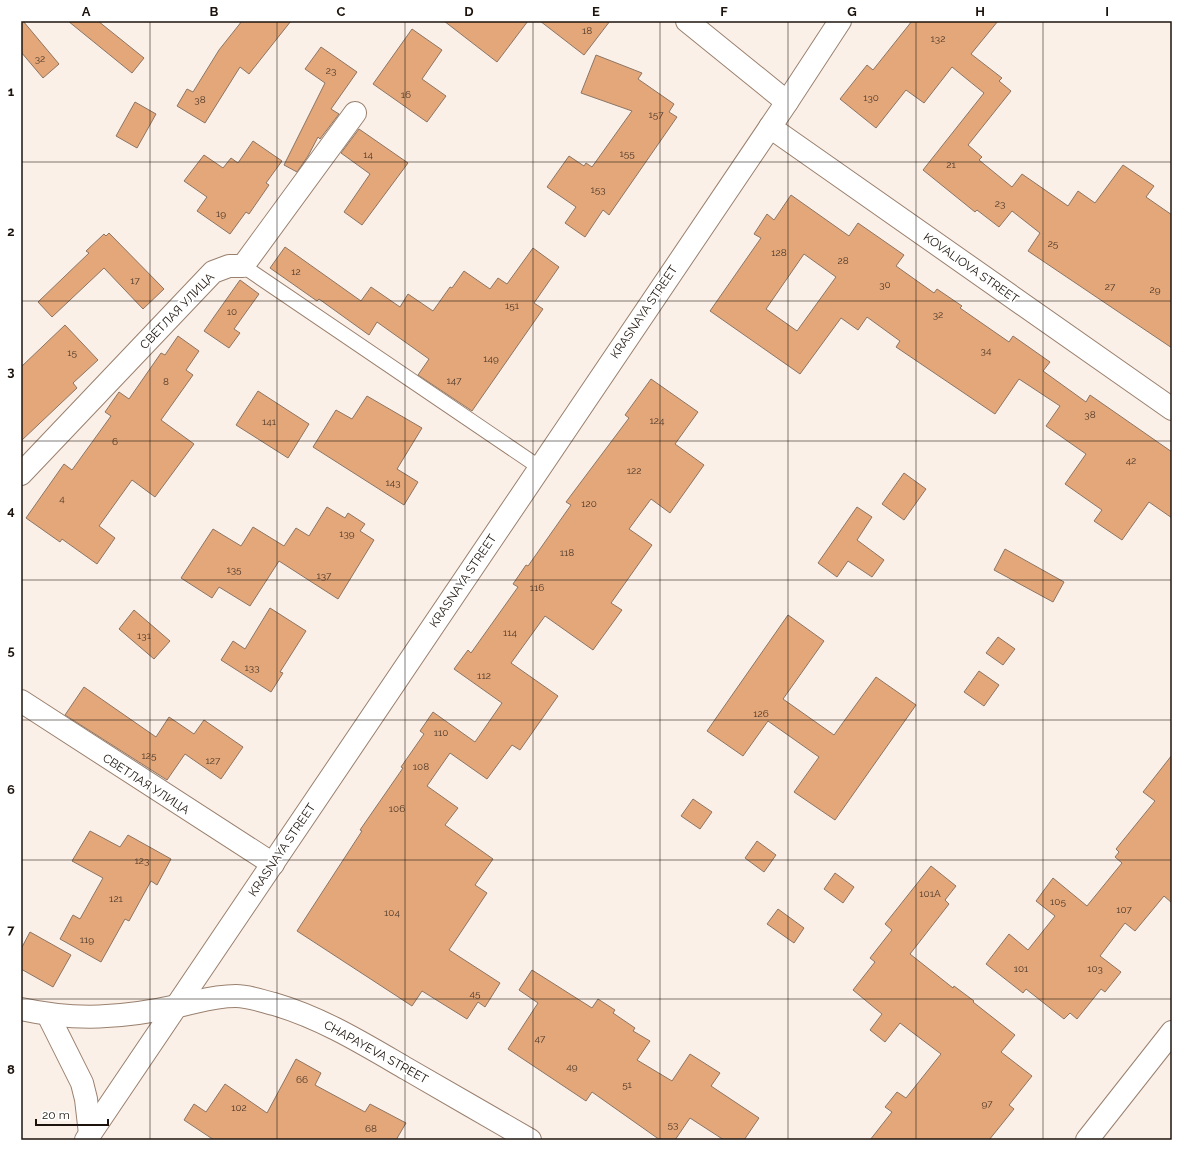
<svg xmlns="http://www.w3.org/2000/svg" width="1193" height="1161" font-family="Raleway,sans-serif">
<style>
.building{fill:#e3a77a;stroke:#8d7563;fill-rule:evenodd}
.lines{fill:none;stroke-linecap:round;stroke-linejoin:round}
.lane-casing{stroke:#9a816f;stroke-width:16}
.street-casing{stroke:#9a816f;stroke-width:24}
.secondary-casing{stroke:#9a816f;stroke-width:24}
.lane{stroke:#fff;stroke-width:14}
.street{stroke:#fff;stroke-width:22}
.secondary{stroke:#fff;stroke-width:22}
.grid{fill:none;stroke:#1c130c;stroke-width:1;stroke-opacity:0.55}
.labels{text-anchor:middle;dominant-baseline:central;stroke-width:3.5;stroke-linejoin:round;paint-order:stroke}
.number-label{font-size:10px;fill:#4e3828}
.street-label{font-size:12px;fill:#1c130c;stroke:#fff}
.neatline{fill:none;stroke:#1c130c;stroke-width:1.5}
.grid-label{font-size:13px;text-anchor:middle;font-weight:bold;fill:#1c130c}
</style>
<rect width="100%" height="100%" fill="#fbf0e8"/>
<g class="building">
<polygon points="21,21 23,21 59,64 43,78 21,52"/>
<polygon points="68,21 98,21 144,58 132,73"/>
<polygon points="242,21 291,21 249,74 240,67 205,123 177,106 187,89 193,92 219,50"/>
<polygon points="444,21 528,21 497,62"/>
<polygon points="540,21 610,21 584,55"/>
<polygon points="912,21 998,21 971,54 1002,78 999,81 1011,91 968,145 982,157 979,160 1012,187 1022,174 1068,206 1078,191 1095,203 1123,165 1154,186 1146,197 1172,215 1172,348 1028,251 1040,233 1012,211 999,227 977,210 975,212 923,170 984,93 952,67 924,103 906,90 876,128 840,99 867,65 873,70"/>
<polygon points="412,29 442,50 422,79 446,96 427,122 373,84"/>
<polygon points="321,47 357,72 331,109 339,114 320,139 318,137 308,156 297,172 284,165 325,83 305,69"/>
<polygon points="596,55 642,73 638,79 674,104 669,112 677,117 609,215 603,210 585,237 565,223 576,207 547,187 569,156 584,166 586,163 592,167 632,111 581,93"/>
<polygon points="135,102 156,114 137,148 116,136"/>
<polygon points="359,129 408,163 362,225 344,212 370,174 341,153"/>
<polygon points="253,141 282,161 266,183 269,185 249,214 246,212 230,234 197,211 207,197 184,181 204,155 223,168 231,158 238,163"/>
<path d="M791,195L849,236L858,223L904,255L896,266L934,293L937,289L962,306L960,308L1009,342L1013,336L1050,362L1043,371L1086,402L1090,395L1172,452V518L1149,502L1122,540L1094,521L1102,510L1065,484L1086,454L1046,426L1060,406L1019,379L995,414L896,347L900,341L867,317L858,330L841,318L800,374L710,311L761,238L754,234L767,214L774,220ZM804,254L836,277L797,331L766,309Z"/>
<polygon points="109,233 164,289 143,309 104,268 52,317 38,302 89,253 86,251 104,234 106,236"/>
<polygon points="285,247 361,301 371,287 400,307 408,294 433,311 450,287 452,288 464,271 490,289 498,278 507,284 533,248 559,267 534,303 543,309 472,411 418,375 429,359 377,322 369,335 319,299 317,301 270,268"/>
<polygon points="240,280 259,294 234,329 240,333 229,348 204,331"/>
<polygon points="65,325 98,360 73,383 77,388 21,441 21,367"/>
<polygon points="178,336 199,351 186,370 193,375 161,420 194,444 155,497 132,480 99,526 115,538 97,564 62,539 60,542 26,518 64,464 72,470 111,416 105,412 119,392 129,399 161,353 165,355"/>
<polygon points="651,379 698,412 675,444 704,465 670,513 651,499 629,529 652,545 611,603 622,610 593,650 545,616 511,663 558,696 520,750 512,745 487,779 450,753 427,786 458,808 445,825 493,859 475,885 487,893 449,950 500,983 485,1007 478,1002 467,1019 422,991 412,1006 297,931 362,831 360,830 403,768 401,767 424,734 420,731 433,712 475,742 502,703 454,669 468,650 471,653 518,587 513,584 526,565 528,566 571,505 566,502 629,418 625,415"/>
<polygon points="258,391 309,424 288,458 236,425"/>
<polygon points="367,396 422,428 397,469 418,482 404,505 313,447 336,410 352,419"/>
<polygon points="904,473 926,489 904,520 882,504"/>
<polygon points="327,507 345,518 348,513 365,524 360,531 374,540 338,599 279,561 250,606 219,587 212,598 181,578 213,529 241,546 253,527 284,546 296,528 309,536"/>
<polygon points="857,507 872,517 857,540 884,560 872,577 848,561 837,577 818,563"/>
<polygon points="1005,549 1064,582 1053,602 994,570"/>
<polygon points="270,608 306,631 280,672 283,673 271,692 221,660 233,641 245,649"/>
<polygon points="134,610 170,641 154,659 119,629"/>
<polygon points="788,615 824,641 783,699 834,735 876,677 916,705 835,820 794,792 819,757 768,721 743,756 707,731"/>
<polygon points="998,637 1015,649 1003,665 986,653"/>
<polygon points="979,671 999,685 984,706 964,692"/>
<polygon points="84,687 156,737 169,717 194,734 204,720 243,747 221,779 185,754 167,780 65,715"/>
<polygon points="1172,755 1172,903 1164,896 1135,931 1125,923 1100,956 1121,972 1105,992 1101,989 1077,1019 1070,1013 1064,1019 1026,989 1023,993 986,964 1009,934 1028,950 1055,916 1036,901 1053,878 1087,906 1122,863 1115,857 1119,852 1116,849 1155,801 1143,792"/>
<polygon points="693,799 712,812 700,829 681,816"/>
<polygon points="90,831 120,847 128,835 171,859 157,885 151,881 129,921 125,919 101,962 60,939 73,915 80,919 103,878 72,861"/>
<polygon points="757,841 776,855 764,872 745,858"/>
<polygon points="931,866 956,886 945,900 949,904 910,954 953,988 954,986 974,1001 973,1002 1015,1035 1001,1052 1032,1076 1009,1105 1014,1109 989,1140 870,1140 892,1112 885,1107 897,1092 906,1098 941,1054 900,1023 885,1042 870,1030 882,1014 853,990 875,962 870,958 892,930 885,924"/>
<polygon points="835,873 854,887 843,903 824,889"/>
<polygon points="778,909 804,928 794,943 767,924"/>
<polygon points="30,932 71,955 53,987 21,969 21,949"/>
<polygon points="532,970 592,1008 598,999 615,1010 613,1013 635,1028 633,1031 650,1041 637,1060 672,1081 690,1054 720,1073 711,1086 759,1118 744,1140 724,1140 690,1118 675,1140 660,1140 592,1092 586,1101 508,1049 538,1003 519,990"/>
<polygon points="296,1059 321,1073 315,1085 365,1112 370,1104 406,1123 396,1140 214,1140 184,1120 194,1104 206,1112 225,1084 267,1113"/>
</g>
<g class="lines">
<g class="lane-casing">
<polyline id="lane" points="243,266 539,467"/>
</g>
<g class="street-casing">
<g id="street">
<polyline points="687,21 787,102"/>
<polyline points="770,127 1172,409"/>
<polyline points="21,474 213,272 229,266 243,266 355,113"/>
<polyline points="21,701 273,864"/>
<polyline points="1087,1140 1172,1032"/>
</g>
</g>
<g class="secondary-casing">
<g id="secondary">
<path d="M21,1009C75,1021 123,1018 177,1006C198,1002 212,996 236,996C249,996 261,1001 274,1004C322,1018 364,1044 407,1069C448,1093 489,1116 530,1140"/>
<polyline points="48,1015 82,1083 86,1099 90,1134"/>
<polyline points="86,1140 787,102 840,21"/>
</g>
</g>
<use href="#lane" class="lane"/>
<use href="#street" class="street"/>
<use href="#secondary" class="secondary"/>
</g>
<path class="grid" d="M150,21V1140M277,21V1140M405,21V1140M533,21V1140M660,21V1140M788,21V1140M916,21V1140M1043,21V1140M21,162H1172M21,301H1172M21,441H1172M21,580H1172M21,720H1172M21,860H1172M21,999H1172"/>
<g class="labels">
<g class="number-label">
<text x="587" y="30">18</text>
<text x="938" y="38">132</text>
<text x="40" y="58">32</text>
<text x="331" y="70">23</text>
<text x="406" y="94">16</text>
<text x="871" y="97">130</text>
<text x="200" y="99">38</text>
<text x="656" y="114">157</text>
<text x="627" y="153">155</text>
<text x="368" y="154">14</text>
<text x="951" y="164">21</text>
<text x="598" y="189">153</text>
<text x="1000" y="203">23</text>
<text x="221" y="213">19</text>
<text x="1053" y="243">25</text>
<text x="779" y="252">128</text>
<text x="843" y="260">28</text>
<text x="296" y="271">12</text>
<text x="135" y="280">17</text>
<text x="885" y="284">30</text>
<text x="1110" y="286">27</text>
<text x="1155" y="289">29</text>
<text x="512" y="305">151</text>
<text x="232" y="311">10</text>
<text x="938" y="314">32</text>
<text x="986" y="350">34</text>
<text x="72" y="352">15</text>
<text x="491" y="358">149</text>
<text x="454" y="380">147</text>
<text x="166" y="381">8</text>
<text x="1090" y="414">38</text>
<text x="657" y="420">124</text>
<text x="269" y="421">141</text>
<text x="115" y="441">6</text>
<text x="1131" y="460">42</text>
<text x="634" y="470">122</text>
<text x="393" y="482">143</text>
<text x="62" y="498">4</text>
<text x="589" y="503">120</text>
<text x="347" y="533">139</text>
<text x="567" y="552">118</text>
<text x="234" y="569">135</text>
<text x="324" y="575">137</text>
<text x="537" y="587">116</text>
<text x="510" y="632">114</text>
<text x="144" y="635">131</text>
<text x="252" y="667">133</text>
<text x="484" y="675">112</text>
<text x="761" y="713">126</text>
<text x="441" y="732">110</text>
<text x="149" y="755">125</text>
<text x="213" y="760">127</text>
<text x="421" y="766">108</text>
<text x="397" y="808">106</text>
<text x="142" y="860">123</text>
<text x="930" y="893">101А</text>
<text x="116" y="898">121</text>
<text x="1058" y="901">105</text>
<text x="1124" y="909">107</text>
<text x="392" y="912">104</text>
<text x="87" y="939">119</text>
<text x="1021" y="968">101</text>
<text x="1095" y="968">103</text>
<text x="475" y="993">45</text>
<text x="540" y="1038">47</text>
<text x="572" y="1066">49</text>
<text x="302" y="1079">66</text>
<text x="627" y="1084">51</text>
<text x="987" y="1103">97</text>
<text x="239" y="1107">102</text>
<text x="673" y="1124">53</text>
<text x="371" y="1128">68</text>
</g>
<g class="street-label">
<text transform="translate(971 268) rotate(35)">KOVALIOVA STREET</text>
<text transform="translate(177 311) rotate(-46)">СВЕТЛАЯ УЛИЦА</text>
<text transform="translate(644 312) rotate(-56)">KRASNAYA STREET</text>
<text transform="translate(463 581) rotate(-56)">KRASNAYA STREET</text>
<text transform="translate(146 784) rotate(33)">СВЕТЛАЯ УЛИЦА</text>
<text transform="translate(282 850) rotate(-56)">KRASNAYA STREET</text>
<text transform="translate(376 1052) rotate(29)">CHAPAYEVA STREET</text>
</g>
</g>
<rect width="1193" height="1161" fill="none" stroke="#ffffff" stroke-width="44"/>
<path d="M36 1119v6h72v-6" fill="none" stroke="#1c130c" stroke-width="2"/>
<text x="42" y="1119" font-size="12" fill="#1c130c" stroke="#ffffff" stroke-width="3" paint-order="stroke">20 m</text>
<rect x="22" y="22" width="1149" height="1117" class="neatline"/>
<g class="grid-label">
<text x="86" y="16">A</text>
<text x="214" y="16">B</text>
<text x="341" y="16">C</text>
<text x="469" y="16">D</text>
<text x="596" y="16">E</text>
<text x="724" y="16">F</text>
<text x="852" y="16">G</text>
<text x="980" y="16">H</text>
<text x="1107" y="16">I</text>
<text x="11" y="96">1</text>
<text x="11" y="236">2</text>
<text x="11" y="376">3</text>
<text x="11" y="515">4</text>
<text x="11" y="655">5</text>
<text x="11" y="794">6</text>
<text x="11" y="934">7</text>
<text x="11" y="1074">8</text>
</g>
</svg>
